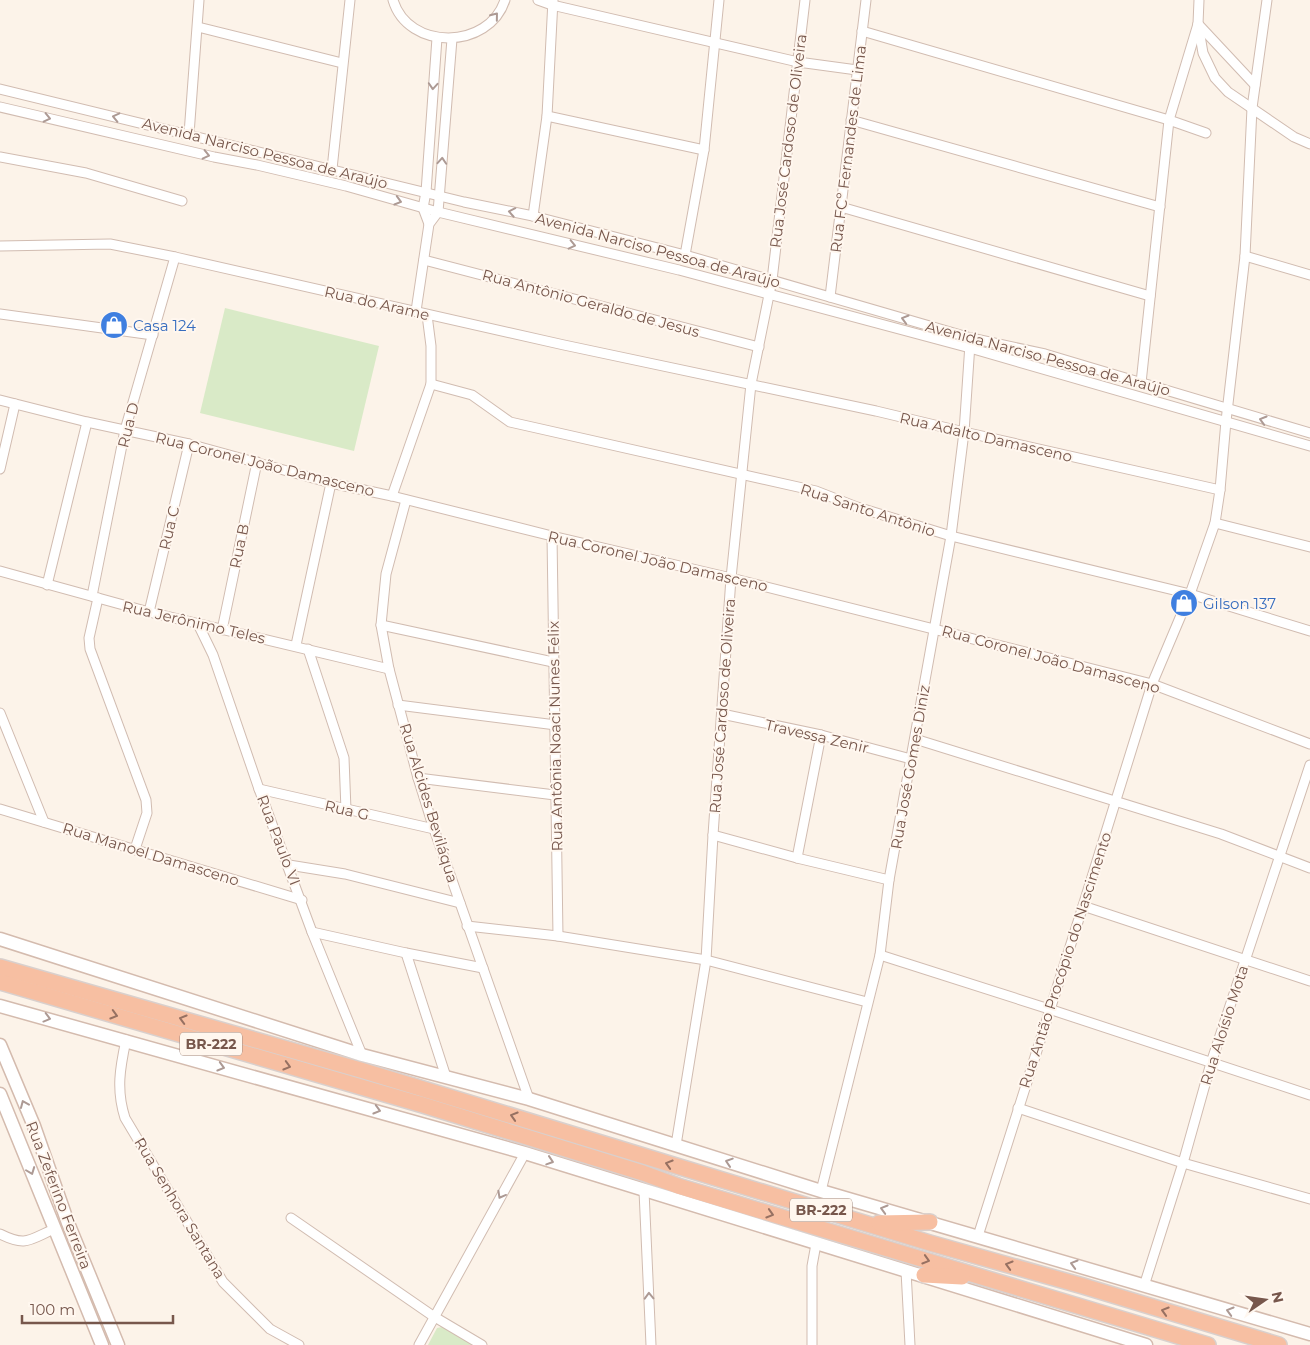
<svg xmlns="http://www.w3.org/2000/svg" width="1310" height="1345" font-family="Montserrat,sans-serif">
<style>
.green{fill:#d9eac7}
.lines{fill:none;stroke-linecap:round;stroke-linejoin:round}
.minor-casing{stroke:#d1bcb1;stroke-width:11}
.secondary-casing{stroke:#d4bbae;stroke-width:15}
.trunk-casing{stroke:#d9d0cd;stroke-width:18}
.minor{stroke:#fff;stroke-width:9}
.secondary{stroke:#fff;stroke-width:12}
.trunk{stroke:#f7bfa2;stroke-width:15}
.oneway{stroke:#ad9a94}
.oneway2{stroke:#977162}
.labels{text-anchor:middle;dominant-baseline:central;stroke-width:4;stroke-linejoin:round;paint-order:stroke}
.shield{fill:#fff7ef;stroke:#a0877d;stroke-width:1}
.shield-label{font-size:14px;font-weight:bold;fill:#77574c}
.street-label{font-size:15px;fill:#77574c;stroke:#fff7ef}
.shop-label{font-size:15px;fill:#366cbe;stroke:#fff7ef;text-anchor:start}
</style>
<rect width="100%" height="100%" fill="#fcf3e9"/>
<g class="green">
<polygon points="225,308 379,346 354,451 200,413"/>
<polygon points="442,1327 449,1329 476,1345 428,1345 437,1328"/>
</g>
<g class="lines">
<g class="minor-casing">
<g id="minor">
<path d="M393,0C408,51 489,50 505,0"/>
<polyline points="538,0 552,5 798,62 857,70"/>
<polyline points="1199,0 1198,24 1203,53 1215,78 1228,92 1294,137 1310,144"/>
<polyline points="1198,24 1255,85"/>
<polyline points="198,27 342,63"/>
<polyline points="862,31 1169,120 1206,133"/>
<polyline points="0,89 464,202 533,216 685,255 971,338 1045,354 1310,433"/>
<polyline points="0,107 214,157 257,165 346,186 438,212 679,270 970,348 1310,446"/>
<polyline points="547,116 704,150"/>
<polyline points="851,120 1160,207"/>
<polyline points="189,134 199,0"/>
<polyline points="0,157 86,173 182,201"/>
<polyline points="332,169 350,0"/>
<polyline points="841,207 1150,296"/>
<polyline points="533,216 547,116 553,0"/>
<polyline points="429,224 423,208 426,192 437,38"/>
<polyline points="0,246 110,244 175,257 564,345 876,411 964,432 1220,490"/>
<polyline points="685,255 704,150 719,0"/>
<polyline points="1245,256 1310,275"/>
<polyline points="424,260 759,347"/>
<polyline points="830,297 866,0"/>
<polyline points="416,311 429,224 438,212 452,39"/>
<polyline points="0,314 153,335"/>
<polyline points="1141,383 1169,120 1198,24"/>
<polyline points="431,384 472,395 510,422 816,491 857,507 951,536 1190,594 1310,631"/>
<polyline points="0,400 87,422 189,444 331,483 392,496 552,536 731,578 1152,684 1310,744"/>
<polyline points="0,469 15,404"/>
<polyline points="392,496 431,384 431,346 427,315"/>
<polyline points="406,500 386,574 381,625 389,669 418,778 434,829 529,1099"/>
<polyline points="1215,523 1310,547"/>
<polyline points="552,536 558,936"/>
<polyline points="0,571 149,612 389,669"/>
<polyline points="47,585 87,422"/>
<polyline points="92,596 125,430 175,257"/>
<polyline points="98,598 89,638 90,649 146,800 147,813 135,849"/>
<polyline points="149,612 189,444"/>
<polyline points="198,624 213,655 259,789 312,932 362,1055"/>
<polyline points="381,625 553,662"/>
<polyline points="222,630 257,462"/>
<polyline points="296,645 331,483"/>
<polyline points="308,649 344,758 346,810"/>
<polyline points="398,705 556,725"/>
<polyline points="0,713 44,822"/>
<polyline points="722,714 821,735 911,759"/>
<polyline points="915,739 1221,834 1310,868"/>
<polyline points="418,778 555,795"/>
<polyline points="259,789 434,829"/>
<polyline points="0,809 302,900"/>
<polyline points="713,835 797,858 889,880"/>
<polyline points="797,858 821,735"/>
<polyline points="289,865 345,874 460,903"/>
<polyline points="1083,906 1310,981"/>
<polyline points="467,926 558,936 706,960 867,1002"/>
<polyline points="312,932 406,953 483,968"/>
<polyline points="406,953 446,1077"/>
<polyline points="880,955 1049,1009 1310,1095"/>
<path d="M126,1040C120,1068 116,1090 125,1118L223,1282L270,1329L299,1345"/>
<polyline points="1018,1108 1183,1163 1310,1199"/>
<polyline points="676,1145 706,960 713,835 731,578 751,384 772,280 805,0"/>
<polyline points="644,1191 651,1345"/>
<polyline points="821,1191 880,955 889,880 951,536 964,432 970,344"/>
<polyline points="291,1218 433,1316 482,1345"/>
<path d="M0,1234C26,1247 29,1240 54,1229"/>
<polyline points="978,1236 1083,906 1152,684 1190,594 1215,523 1220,490 1226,421 1245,256 1252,108 1267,0"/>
<polyline points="906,1271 910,1345"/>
<polyline points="1144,1286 1183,1163 1211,1063 1310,765"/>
<polyline points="419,1345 525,1153"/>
<polyline points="812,1345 812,1266 816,1244"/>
</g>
</g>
<g class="secondary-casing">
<g id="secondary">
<polyline points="0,939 362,1055 529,1099 821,1191 1310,1334"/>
<polyline points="0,1006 525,1153 1146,1345"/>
<polyline points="0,1045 34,1126 68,1223 118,1345"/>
<polyline points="0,1094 102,1345"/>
</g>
</g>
<g class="trunk-casing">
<g id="trunk">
<polyline points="0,967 364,1071 930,1243 1083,1286 1279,1345"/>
<polyline points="0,982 423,1105 643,1173 678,1186 1208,1345"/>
<polyline points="879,1223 930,1222"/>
<polyline points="924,1275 962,1277"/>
</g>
</g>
<use href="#minor" class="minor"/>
<use href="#secondary" class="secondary"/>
<use href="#trunk" class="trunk"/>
</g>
<defs><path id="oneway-chevron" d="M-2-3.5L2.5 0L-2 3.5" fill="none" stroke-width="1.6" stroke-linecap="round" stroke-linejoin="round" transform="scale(1.25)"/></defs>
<g class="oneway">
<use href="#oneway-chevron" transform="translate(495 16) rotate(-51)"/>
<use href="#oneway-chevron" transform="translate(433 86) rotate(94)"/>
<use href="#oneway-chevron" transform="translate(116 117) rotate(-167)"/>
<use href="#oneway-chevron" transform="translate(47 118) rotate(13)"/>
<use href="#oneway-chevron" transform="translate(206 155) rotate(13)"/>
<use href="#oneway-chevron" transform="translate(442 161) rotate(-86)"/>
<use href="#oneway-chevron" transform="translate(398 201) rotate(16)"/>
<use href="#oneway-chevron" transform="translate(512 212) rotate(-169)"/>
<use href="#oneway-chevron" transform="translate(572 245) rotate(13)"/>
<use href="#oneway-chevron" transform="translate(905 319) rotate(-164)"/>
<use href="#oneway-chevron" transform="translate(1263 420) rotate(-164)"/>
<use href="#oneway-chevron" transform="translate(47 1018) rotate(15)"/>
<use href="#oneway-chevron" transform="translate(221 1067) rotate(16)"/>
<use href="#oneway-chevron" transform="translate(24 1104) rotate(-113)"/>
<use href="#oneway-chevron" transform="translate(377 1110) rotate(16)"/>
<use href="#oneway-chevron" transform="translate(550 1161) rotate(18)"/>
<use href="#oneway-chevron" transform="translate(729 1162) rotate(-162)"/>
<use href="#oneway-chevron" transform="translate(31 1171) rotate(69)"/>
<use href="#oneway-chevron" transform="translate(501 1195) rotate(119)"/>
<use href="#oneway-chevron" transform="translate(884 1209) rotate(-164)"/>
<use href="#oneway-chevron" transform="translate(1074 1264) rotate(-164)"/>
<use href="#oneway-chevron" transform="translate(649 1296) rotate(-92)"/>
<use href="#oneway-chevron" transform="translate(1230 1311) rotate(-164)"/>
</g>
<g class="oneway2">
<use href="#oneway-chevron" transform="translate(114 1015) rotate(16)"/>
<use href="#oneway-chevron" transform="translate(183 1019) rotate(-164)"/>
<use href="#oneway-chevron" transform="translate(287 1066) rotate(16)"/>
<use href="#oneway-chevron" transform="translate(514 1116) rotate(-163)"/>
<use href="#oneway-chevron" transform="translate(669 1164) rotate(-163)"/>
<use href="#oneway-chevron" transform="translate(770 1214) rotate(17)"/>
<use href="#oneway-chevron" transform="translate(926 1260) rotate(17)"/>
<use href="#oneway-chevron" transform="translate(1009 1265) rotate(-164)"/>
<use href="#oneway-chevron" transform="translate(1165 1311) rotate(-163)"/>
</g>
<defs>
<g id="shop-disc" transform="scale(1.4375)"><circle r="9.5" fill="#3f7fe0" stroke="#fff7ef"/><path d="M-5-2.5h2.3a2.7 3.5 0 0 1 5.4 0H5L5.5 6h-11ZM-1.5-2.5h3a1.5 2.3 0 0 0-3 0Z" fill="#fff"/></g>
</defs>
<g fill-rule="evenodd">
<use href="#shop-disc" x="114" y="325"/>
<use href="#shop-disc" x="1184" y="603"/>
</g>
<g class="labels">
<g class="shield">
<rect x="180" y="1032.5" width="62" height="23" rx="4"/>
<rect x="790" y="1198.5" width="62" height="23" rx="4"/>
</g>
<g class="shield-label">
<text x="211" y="1044">BR-222</text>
<text x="821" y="1210">BR-222</text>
</g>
<g class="street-label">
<text transform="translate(788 141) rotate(-83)">Rua José Cardoso de Oliveira</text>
<text transform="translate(848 149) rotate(-83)">Rua FCº Fernandes de Lima</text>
<text transform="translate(265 153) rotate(14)">Avenida Narciso Pessoa de Araújo</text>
<text transform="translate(658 250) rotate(15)">Avenida Narciso Pessoa de Araújo</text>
<text transform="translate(377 303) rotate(13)">Rua do Arame</text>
<text transform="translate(591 303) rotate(15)">Rua Antônio Geraldo de Jesus</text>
<text transform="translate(1048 358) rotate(15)">Avenida Narciso Pessoa de Araújo</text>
<text transform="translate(128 425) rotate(-76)">Rua D</text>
<text transform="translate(986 437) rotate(13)">Rua Adalto Damasceno</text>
<text transform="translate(265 464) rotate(14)">Rua Coronel João Damasceno</text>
<text transform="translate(868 510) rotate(18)">Rua Santo Antônio</text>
<text transform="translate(169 528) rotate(-77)">Rua C</text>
<text transform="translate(239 546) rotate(-78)">Rua B</text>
<text transform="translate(658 561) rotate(13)">Rua Coronel João Damasceno</text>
<text transform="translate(194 622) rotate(13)">Rua Jerônimo Teles</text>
<text transform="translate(1051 659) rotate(15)">Rua Coronel João Damasceno</text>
<text transform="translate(722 706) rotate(-86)">Rua José Cardoso de Oliveira</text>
<text transform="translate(555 736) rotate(-91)">Rua Antônia Noaci Nunes Félix</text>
<text transform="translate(817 736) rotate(13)">Travessa Zenir</text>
<text transform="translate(910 767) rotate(-80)">Rua José Gomes Diniz</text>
<text transform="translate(429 803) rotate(73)">Rua Alcides Beviláqua</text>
<text transform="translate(347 810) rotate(13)">Rua G</text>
<text transform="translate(279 840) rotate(69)">Rua Paulo VI</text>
<text transform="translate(151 854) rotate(17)">Rua Manoel Damasceno</text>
<text transform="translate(1065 960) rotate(-72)">Rua Antão Procópio do Nascimento</text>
<text transform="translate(1224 1025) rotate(-72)">Rua Aloísio Mota</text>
<text transform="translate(59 1195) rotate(69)">Rua Zeferino Ferreira</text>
<text transform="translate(180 1208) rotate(59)">Rua Senhora Santana</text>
</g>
<g class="shop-label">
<text x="133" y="325">Casa 124</text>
<text x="1203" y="603">Gilson 137</text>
</g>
</g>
<g transform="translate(1265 1300) rotate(77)" stroke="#fff7ef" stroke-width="4" paint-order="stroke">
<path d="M0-4L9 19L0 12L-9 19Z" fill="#77574c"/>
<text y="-8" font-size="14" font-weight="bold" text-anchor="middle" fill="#77574c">N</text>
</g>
<path d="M22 1315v8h151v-8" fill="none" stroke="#77574c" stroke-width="2.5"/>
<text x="30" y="1315" font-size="15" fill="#77574c" stroke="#fff7ef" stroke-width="4" paint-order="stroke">100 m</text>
</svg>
